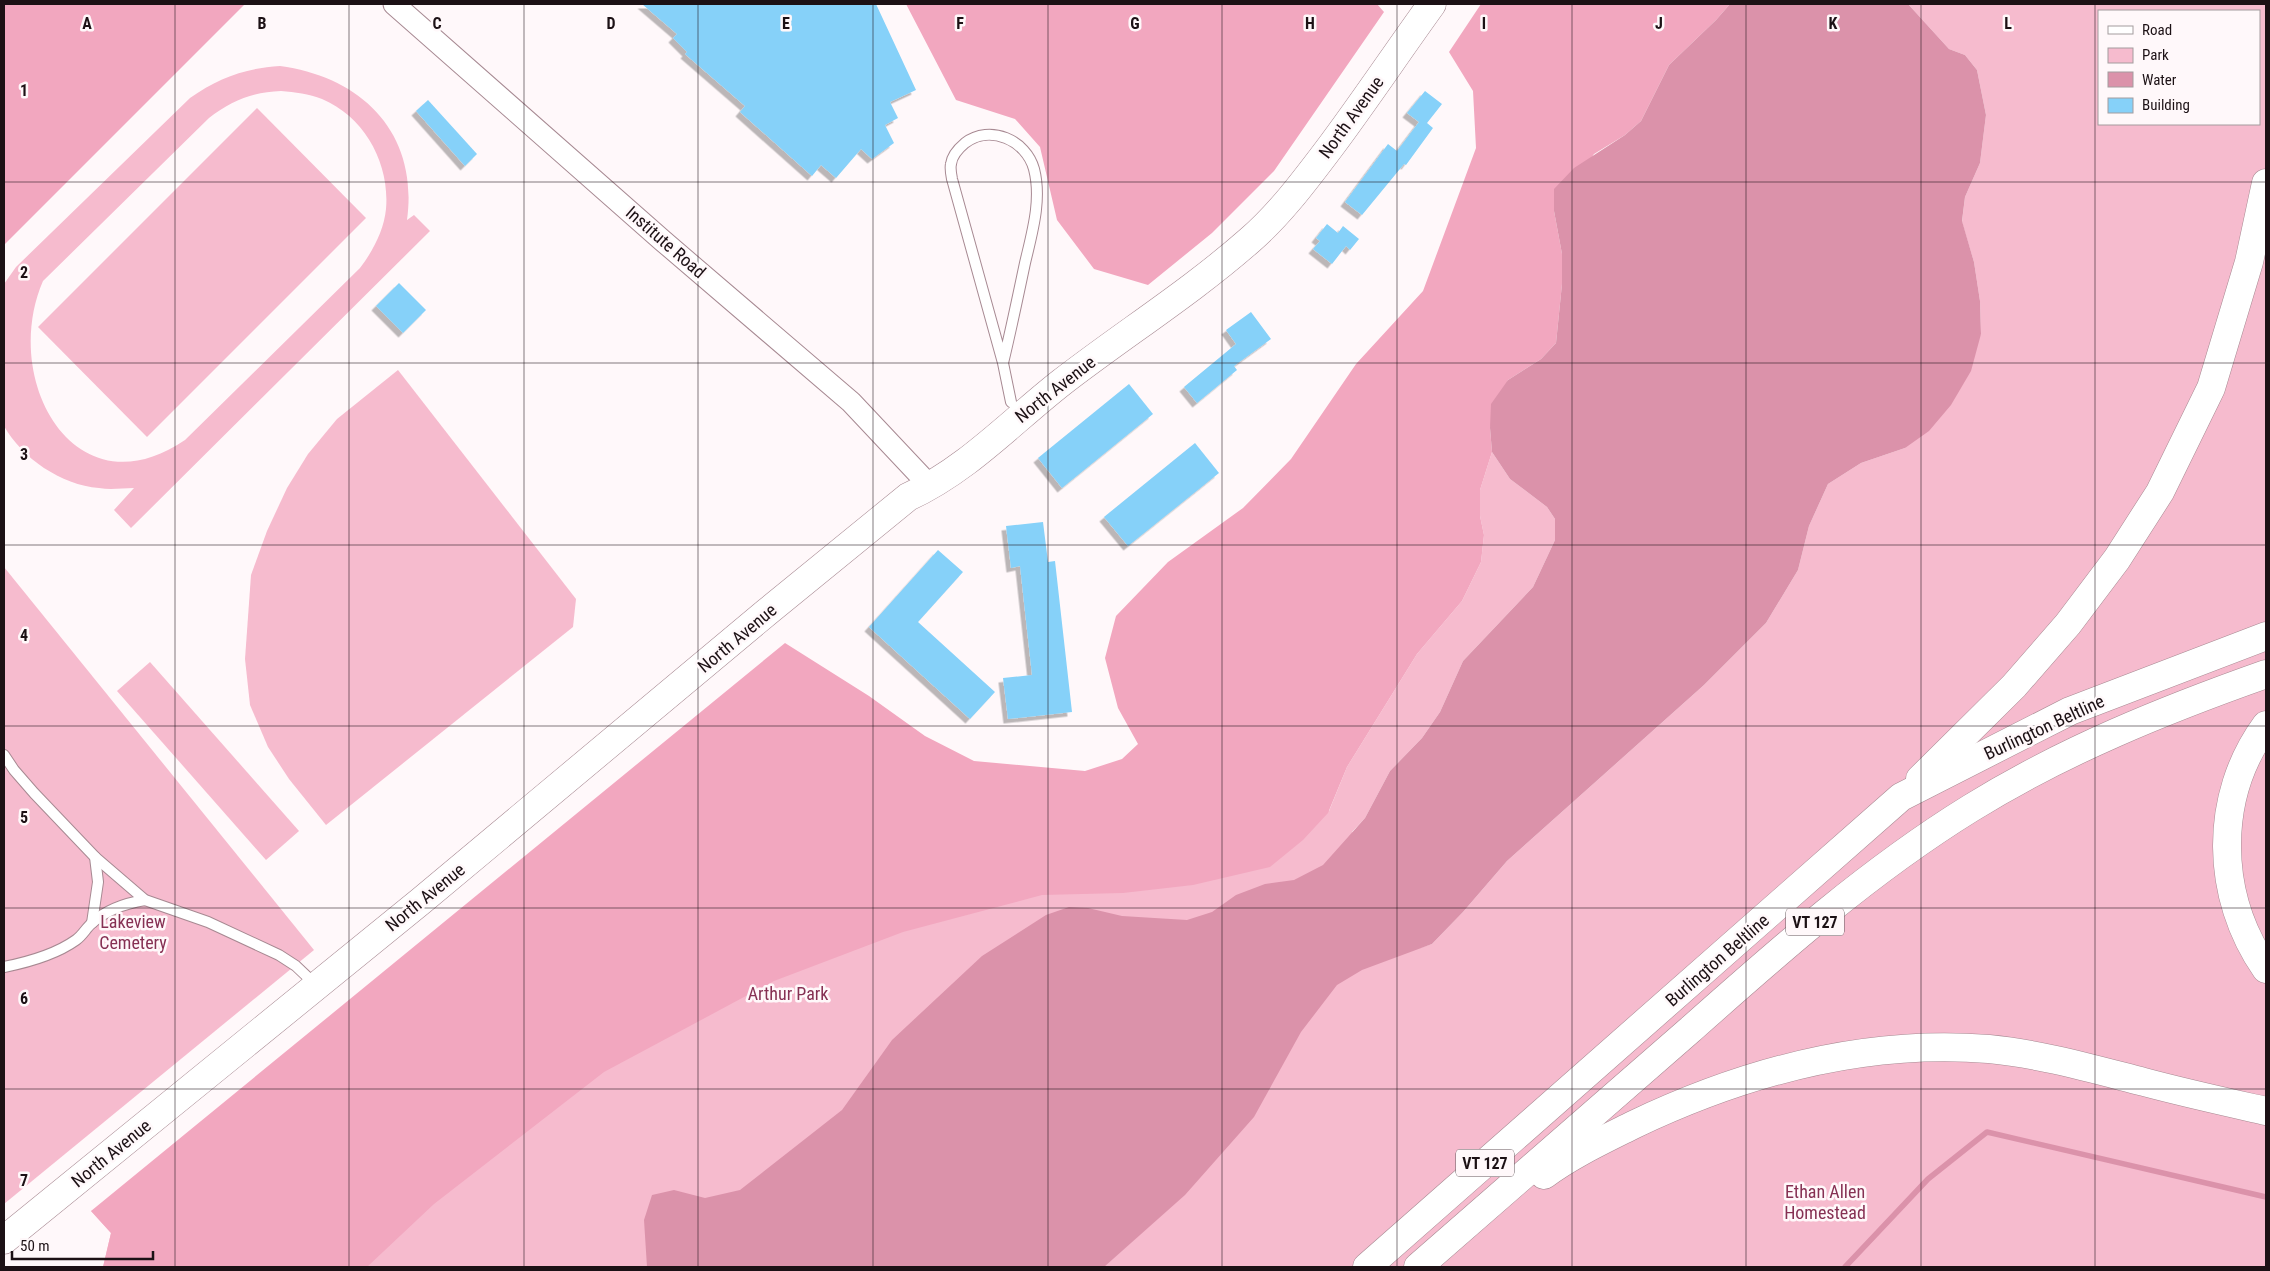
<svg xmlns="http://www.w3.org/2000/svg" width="2270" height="1271" font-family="'Roboto Condensed',sans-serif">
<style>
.green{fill:#f6bbce;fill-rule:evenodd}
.forest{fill:#f2a7bf}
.water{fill:#db92aa}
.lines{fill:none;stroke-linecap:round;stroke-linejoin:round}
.stream{stroke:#db92aa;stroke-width:5.5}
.building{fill:#86d1f9;filter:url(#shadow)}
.lane-casing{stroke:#a78992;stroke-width:12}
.street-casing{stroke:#a78992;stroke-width:23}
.secondary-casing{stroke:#a78992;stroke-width:29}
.primary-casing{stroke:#a78992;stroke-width:29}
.lane{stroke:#fff;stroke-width:10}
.street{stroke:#fff;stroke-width:21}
.secondary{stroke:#fff;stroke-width:28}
.primary{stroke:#fff;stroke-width:28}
.grid{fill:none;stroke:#1c1115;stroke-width:1;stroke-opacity:0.55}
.labels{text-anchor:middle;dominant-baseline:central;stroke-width:5;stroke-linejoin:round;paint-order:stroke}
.shield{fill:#fff8fa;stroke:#60565a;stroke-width:1}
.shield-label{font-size:16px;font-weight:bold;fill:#1c1115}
.street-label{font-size:18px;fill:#1c1115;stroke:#fff8fa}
.park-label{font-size:18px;fill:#863053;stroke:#fff8fa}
.grid-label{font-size:16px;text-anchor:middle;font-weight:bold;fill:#1c1115;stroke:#fff8fa;stroke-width:5;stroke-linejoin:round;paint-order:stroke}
</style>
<defs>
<filter id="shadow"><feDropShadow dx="-4.5" dy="4.5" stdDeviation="0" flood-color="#0004"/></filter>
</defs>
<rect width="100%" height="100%" fill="#fff8fa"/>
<g class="green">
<path d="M1908,4H2266V1267H103L111,1233L91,1211L969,786L1329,811L1347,767L1417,654L1462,601L1481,562L1484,535L1480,516V490L1492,452L1510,479L1547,507L1555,519V540L1533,587L1463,661L1440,712L1422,738L1390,771L1365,818L1352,832L1420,948L1432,944L1463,912L1507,861L1704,685L1766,623L1798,570L1809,526L1828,484L1861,463L1905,448L1981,334L1980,301L1974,262L1962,222L1965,197L1980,163L1986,115L1977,70L1965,55L1949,49ZM2099,11H2259V124H2099Z"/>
<path d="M280,66C362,77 419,133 407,220L414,215L430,231L131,528L114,510L134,488C122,488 111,490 99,488C61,485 22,458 4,426V284L16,267L190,98C218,78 246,68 280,66ZM281,91C295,92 309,94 322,99C365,117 390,164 386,209C384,230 373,251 360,268L185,440C75,515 0,380 43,281L209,118C231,101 253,92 281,91Z"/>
<polygon points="257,108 366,218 147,437 38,327"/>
<polygon points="398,370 576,599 573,627 326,825 289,779 268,747 250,705 245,659 251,575 267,531 287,488 308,454 337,419"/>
<polygon points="4,567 314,950 4,1204"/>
<polygon points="150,662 299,831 266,860 117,691"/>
</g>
<g class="forest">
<polygon points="4,4 245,4 4,245"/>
<polygon points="906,4 1377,4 1384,12 1274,171 1212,233 1148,285 1094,269 1057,220 1040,147 1015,119 956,100"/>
<polygon points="1481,4 1730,4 1716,20 1669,65 1641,121 1625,135 1594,154 1554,211 1562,254 1562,284 1556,343 1541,359 1508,380 1490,428 1492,452 1480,490 1480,516 1484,535 1481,562 1462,601 1417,654 1347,767 1328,813 1303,840 1270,867 1193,885 1123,893 1042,895 903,932 774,981 604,1072 434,1204 367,1267 103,1267 111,1233 91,1211 785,643 869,696 925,736 974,761 1085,771 1122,759 1138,744 1118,708 1105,658 1116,616 1168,562 1243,508 1291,459 1356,364 1423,291 1476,148 1473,91 1449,52"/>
</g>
<polygon class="water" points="1730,4 1908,4 1949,49 1965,55 1977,70 1986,115 1980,163 1965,197 1962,221 1974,262 1980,301 1981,334 1971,371 1951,405 1929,431 1905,448 1861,463 1828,484 1809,526 1798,570 1766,623 1704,685 1507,861 1463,912 1432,944 1362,970 1337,985 1301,1032 1254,1117 1185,1195 1104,1267 647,1267 644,1220 652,1195 674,1190 705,1198 740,1190 842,1110 892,1040 982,956 1046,915 1069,907 1088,908 1122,916 1187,920 1212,912 1236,895 1265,884 1294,880 1323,865 1365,818 1390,771 1422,738 1440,712 1463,661 1533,587 1555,540 1555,519 1547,507 1510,479 1492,452 1490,428 1491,404 1508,380 1541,359 1556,343 1562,284 1562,254 1554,211 1554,189 1574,168 1625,135 1641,121 1669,65 1716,20"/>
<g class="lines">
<polyline class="stream" points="1845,1267 1928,1179 1987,1132 2266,1197"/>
</g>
<g class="building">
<polygon points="642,4 876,4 916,90 890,102 898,118 885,125 894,143 872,159 861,149 836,178 821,165 812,176 740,112 745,106 685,54 687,52 673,38 677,34"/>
<polygon points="1425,91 1442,104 1427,123 1433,128 1406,165 1404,164 1362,215 1345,202 1388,144 1397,151 1419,122 1407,113"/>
<polygon points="428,100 477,154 465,166 416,111"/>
<polygon points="1327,224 1338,233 1343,226 1359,239 1350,250 1346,246 1332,264 1313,249 1320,241 1316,238"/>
<polygon points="399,283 426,310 403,333 376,306"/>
<polygon points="1251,312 1271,339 1234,366 1237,370 1197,403 1184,387 1236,344 1226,330"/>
<polygon points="1129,384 1153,414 1062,488 1038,458"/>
<polygon points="1195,443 1219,473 1128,546 1104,517"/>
<polygon points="1043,522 1048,562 1055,561 1072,712 1008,719 1003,678 1032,675 1020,566 1011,568 1006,526"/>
<polygon points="938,550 963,572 918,622 995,692 970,719 869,627"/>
</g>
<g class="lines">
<g class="lane-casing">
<g id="lane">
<path d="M1003,363C1011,330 1018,296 1025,263C1032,233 1042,200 1034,169C1026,140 990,124 965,143C959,148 952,155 951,164C950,168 951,174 952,179L1003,363L1011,402"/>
<polyline points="4,755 14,770 34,793 95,857 98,882 92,923"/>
<polyline points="95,857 145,900 208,922 279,955 296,966 316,985"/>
<path d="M4,967C29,962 55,955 76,940C83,935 86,928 92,923C106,910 127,903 145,900"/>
</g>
</g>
<g class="street-casing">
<polyline id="street" points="394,4 663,241 851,402 931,487"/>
</g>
<g class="secondary-casing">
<path id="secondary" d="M4,1240L421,901L767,612L908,497C967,470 1012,421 1062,382C1124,334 1191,292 1250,240C1281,213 1306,179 1331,146C1366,99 1398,51 1432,4"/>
</g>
<g class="primary-casing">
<g id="primary">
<path d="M2266,725C2213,797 2215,896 2266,969"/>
<polyline points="1920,779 2014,686 2068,624 2117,559 2160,492 2211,388 2249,262 2266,183"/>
<path d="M1544,1175C1571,1155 1603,1140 1633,1125C1744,1072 1865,1039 1989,1049C2041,1054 2093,1069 2144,1082C2185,1093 2226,1102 2266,1111"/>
<polyline points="1367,1267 1901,797 2070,711 2266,636"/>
<path d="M1418,1267C1509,1187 1600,1108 1691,1029C1780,950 1869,871 1971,808C2063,751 2164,710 2266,674"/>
</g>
</g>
<use href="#lane" class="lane"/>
<use href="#street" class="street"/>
<use href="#secondary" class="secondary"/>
<use href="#primary" class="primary"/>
</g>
<path class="grid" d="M175,4V1267M349,4V1267M524,4V1267M698,4V1267M873,4V1267M1048,4V1267M1222,4V1267M1397,4V1267M1572,4V1267M1746,4V1267M1921,4V1267M2095,4V1267M4,182H2266M4,363H2266M4,545H2266M4,726H2266M4,908H2266M4,1089H2266"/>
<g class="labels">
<g class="shield">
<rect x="1786" y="908.5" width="58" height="27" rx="4"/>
<rect x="1456" y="1149.5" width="58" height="27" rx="4"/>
</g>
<g class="shield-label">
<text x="1815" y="922">VT 127</text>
<text x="1485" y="1163">VT 127</text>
</g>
<g class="street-label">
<text transform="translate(1351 117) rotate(-54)">North Avenue</text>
<text transform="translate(666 242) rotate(41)">Institute Road</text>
<text transform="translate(1055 389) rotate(-38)">North Avenue</text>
<text transform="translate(737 638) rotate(-40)">North Avenue</text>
<text transform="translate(2044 727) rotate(-25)">Burlington Beltline</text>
<text transform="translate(425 897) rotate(-39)">North Avenue</text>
<text transform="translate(1717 960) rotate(-41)">Burlington Beltline</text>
<text transform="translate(111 1153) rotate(-39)">North Avenue</text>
</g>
<g class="park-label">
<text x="133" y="921">Lakeview<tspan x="133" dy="21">Cemetery</tspan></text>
<text x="788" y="993">Arthur Park</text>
<text x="1825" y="1191">Ethan Allen<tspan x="1825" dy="21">Homestead</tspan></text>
</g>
</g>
<g class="grid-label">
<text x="87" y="29">A</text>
<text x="262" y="29">B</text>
<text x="437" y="29">C</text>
<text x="611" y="29">D</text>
<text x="786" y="29">E</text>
<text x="960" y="29">F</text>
<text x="1135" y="29">G</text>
<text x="1310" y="29">H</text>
<text x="1484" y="29">I</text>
<text x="1659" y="29">J</text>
<text x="1833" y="29">K</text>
<text x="2008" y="29">L</text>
<text x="24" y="96">1</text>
<text x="24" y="278">2</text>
<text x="24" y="460">3</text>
<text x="24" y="641">4</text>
<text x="24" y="823">5</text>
<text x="24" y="1004">6</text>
<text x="24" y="1186">7</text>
</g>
<rect width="2270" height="1271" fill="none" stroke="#1c1115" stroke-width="10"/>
<rect x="2098" y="10" width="162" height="115" fill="#fff8fa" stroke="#a49c9e"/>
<rect x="2108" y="26" width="25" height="8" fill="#ffffff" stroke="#a49c9e"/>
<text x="2142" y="35" font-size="15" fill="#1c1115">Road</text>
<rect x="2108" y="48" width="25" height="15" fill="#f6bbce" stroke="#a49c9e"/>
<text x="2142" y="60" font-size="15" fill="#1c1115">Park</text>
<rect x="2108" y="72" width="25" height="15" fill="#db92aa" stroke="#a49c9e"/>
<text x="2142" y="85" font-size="15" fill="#1c1115">Water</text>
<rect x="2108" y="98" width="25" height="15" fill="#86d1f9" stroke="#a49c9e"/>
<text x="2142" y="110" font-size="15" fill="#1c1115">Building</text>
<path d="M12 1251v8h141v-8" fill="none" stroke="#1c1115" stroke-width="2.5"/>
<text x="20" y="1251" font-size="15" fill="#1c1115" stroke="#fff8fa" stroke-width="4" paint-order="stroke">50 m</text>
</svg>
